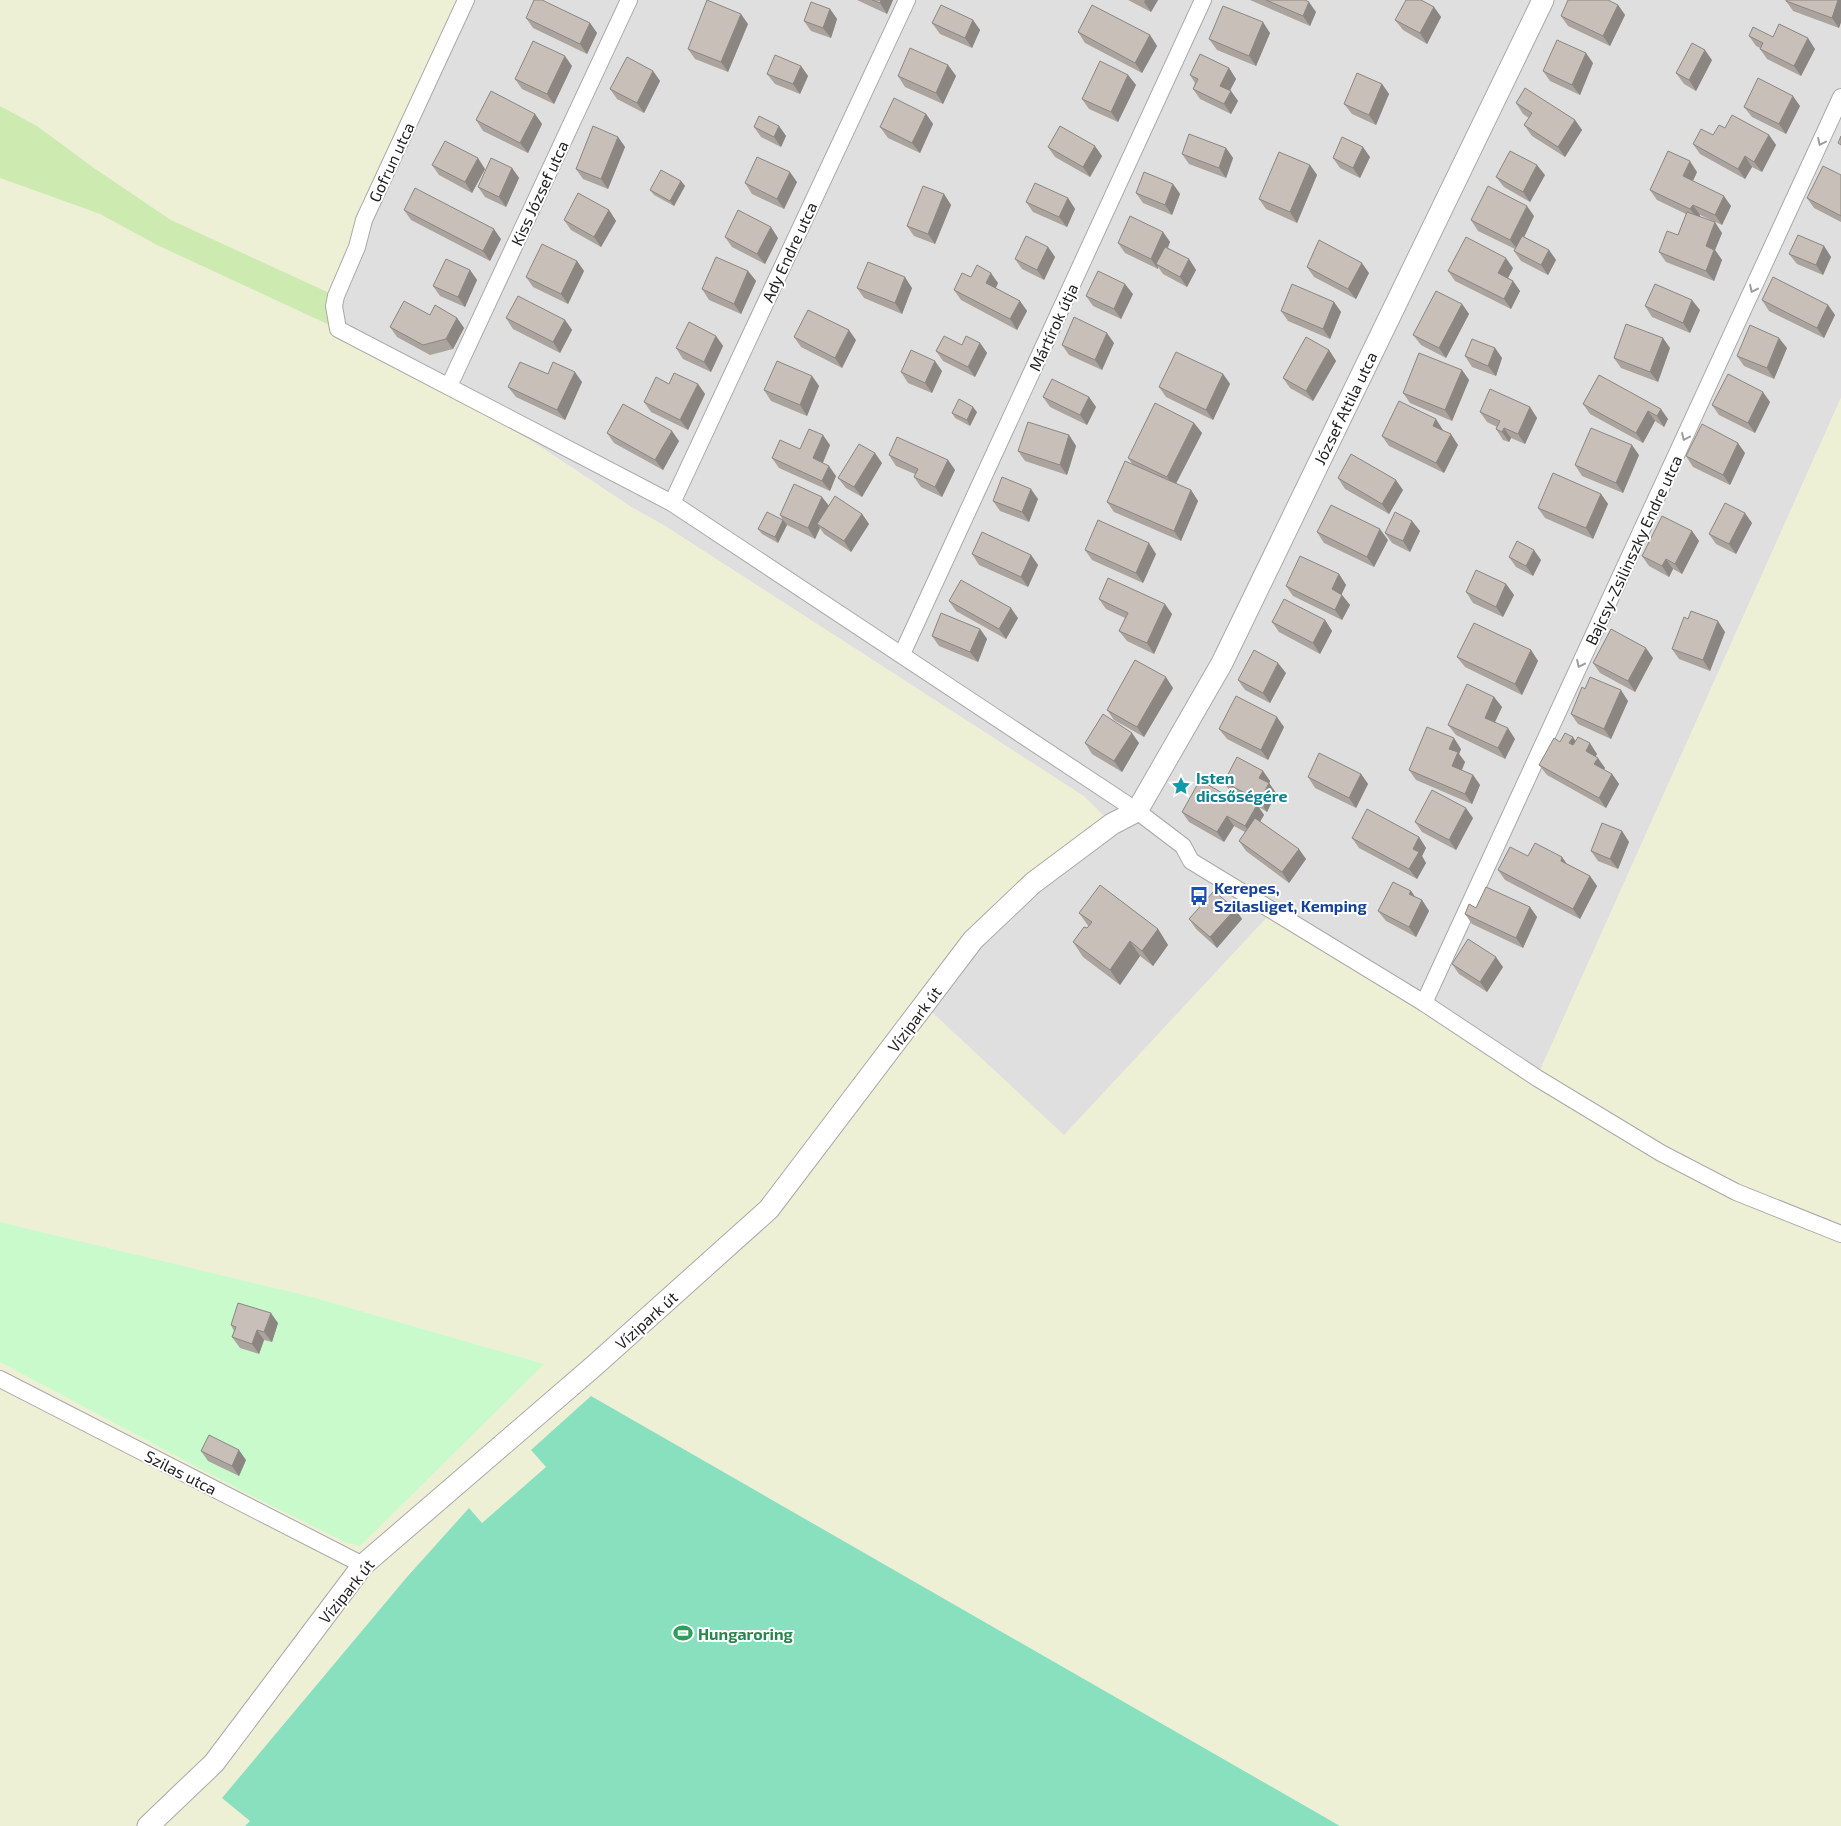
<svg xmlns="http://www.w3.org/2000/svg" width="1841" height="1826" font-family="'Exo 2',sans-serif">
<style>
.residential{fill:#e0dfdf}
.farmland{fill:#eef0d5}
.grass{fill:#cdebb0}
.park{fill:#c8facc}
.pitch{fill:#88e0be}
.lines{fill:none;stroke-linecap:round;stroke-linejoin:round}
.minor-casing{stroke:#a9a9a9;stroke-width:18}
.tertiary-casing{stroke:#a9a9a9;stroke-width:23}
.minor{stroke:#fff;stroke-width:16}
.tertiary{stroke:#fff;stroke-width:21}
.wall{fill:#aba49e}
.shaded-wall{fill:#8b8681}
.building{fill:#c7bfb8;stroke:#8b8681}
.oneway{stroke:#9c9c9c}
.labels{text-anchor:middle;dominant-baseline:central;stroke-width:4;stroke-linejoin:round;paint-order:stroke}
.street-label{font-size:16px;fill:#222;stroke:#fff}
.culture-label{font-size:16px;font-weight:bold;fill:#0d838f;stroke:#fff;text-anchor:start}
.transit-label{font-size:16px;font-weight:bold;fill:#164399;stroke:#fff;text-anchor:start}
.leisure-label{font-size:16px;font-weight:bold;fill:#27864d;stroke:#fff;text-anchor:start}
</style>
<rect width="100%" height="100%" fill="#f2efe9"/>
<polygon class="residential" points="466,0 1841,0 1841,398 1537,1078 1273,911 1064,1136 924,1005 1085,797 665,526 631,507 449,386 338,329 334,306"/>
<g class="farmland">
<polygon points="0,0 466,0 336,296 171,220 94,168 37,126 0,106"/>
<polygon points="0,178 100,214 157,245 338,329 449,386 631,507 665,526 1085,797 1112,824 1033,883 924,1005 1064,1135 1273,911 1537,1077 1841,398 1841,1826 1340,1826 591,1396 532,1450 546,1467 482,1523 469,1509 407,1577 222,1798 250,1821 245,1826 0,1826 0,1362 240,1490 544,1364 312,1297 0,1222"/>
</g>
<polygon class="grass" points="0,106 37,126 94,168 171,220 336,296 338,329 157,245 100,214 0,178"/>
<polygon class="park" points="0,1222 312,1297 544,1364 360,1546 345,1542 240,1490 0,1362"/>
<polygon class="pitch" points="591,1396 1340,1826 245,1826 250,1821 222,1798 407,1577 469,1508 482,1523 546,1467 531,1450"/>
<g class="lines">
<g class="minor-casing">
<g id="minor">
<polyline points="466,0 364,220 357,247 336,296 334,306 338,329 672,503 1137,811 1183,846 1191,861 1424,1003 1537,1078 1661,1153 1736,1192 1841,1234"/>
<polyline points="449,386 629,0"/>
<polyline points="672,503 907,0"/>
<polyline points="902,654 1203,0"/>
<polyline points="1424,1003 1841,97"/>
<polyline points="0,1379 363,1565"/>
</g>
</g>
<g class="tertiary-casing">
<polyline id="tertiary" points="148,1826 214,1763 363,1565 594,1366 769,1209 973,940 1033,883 1112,824 1137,811 1222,663 1543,0"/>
</g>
<use href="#minor" class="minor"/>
<use href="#tertiary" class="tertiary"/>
</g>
<g class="wall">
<polygon points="857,0 893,0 887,14"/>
<polygon points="1128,0 1158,0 1151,12"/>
<polygon points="1250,0 1305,0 1316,12 1310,26"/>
<polygon points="1841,0 1841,22 1839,28 1793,11 1786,1"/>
<polygon points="1618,5 1625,15 1610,46 1568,26 1561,16"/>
<polygon points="1434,7 1441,17 1427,44 1403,30 1395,20"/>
<polygon points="830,9 837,19 831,38 811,31 804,21"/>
<polygon points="526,18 590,23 597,33 587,54 533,28"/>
<polygon points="973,20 980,30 972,48 940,34 932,23"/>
<polygon points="748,24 728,72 695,59 688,49"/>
<polygon points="1078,32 1150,35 1157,46 1142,73 1085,43"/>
<polygon points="1270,33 1256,66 1217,50 1209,39"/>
<polygon points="1749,36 1773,37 1815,49 1801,76 1767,59 1760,49 1760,48 1756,46"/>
<polygon points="1712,60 1696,91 1684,84 1676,73"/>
<polygon points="1593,63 1580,95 1550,81 1543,71"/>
<polygon points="948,65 956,76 943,104 905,87 898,76"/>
<polygon points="572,66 554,104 522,89 515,79"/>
<polygon points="801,66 808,76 800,94 775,84 767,74"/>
<polygon points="1229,68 1236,79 1230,90 1238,101 1231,114 1200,99 1193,89 1195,83 1190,75"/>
<polygon points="653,71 660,81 644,113 617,99 610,89"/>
<polygon points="1128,75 1136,85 1118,122 1089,109 1082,99"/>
<polygon points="1382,84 1389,94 1376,125 1352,114 1344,104"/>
<polygon points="1516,103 1575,120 1582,130 1565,157 1532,136 1524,125 1529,118 1523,114"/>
<polygon points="1800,106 1786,134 1752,117 1744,107"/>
<polygon points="535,114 542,124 528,153 483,131 476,120"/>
<polygon points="926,114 933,124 920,153 888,138 880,127"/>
<polygon points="779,126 786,136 781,147 761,137 754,127"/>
<polygon points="1725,128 1769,135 1776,145 1762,172 1752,167 1745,179 1700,154 1693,144 1713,135"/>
<polygon points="618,137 625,147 608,189 583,179 576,169"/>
<polygon points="1048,147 1102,156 1090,177 1055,157"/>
<polygon points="1226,148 1233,158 1226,178 1189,164 1182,154"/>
<polygon points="1370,157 1360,178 1340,168 1333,158"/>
<polygon points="432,165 485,169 472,193 439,175"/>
<polygon points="1310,165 1317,175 1297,223 1266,209 1259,199"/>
<polygon points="512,168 519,178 506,207 485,197 478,187"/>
<polygon points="1697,172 1693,181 1731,206 1722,225 1700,215 1699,216 1722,233 1715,250 1722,260 1714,281 1666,262 1659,252 1678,235 1686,214 1657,200 1650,190"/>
<polygon points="1545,175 1530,202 1504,187 1496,177"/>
<polygon points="1841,175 1841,222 1814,208 1807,198"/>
<polygon points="681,181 685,186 674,206 654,195 650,190"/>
<polygon points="797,182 784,209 752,194 745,183"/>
<polygon points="1173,184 1180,194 1172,215 1143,203 1136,193"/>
<polygon points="944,194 951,205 935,244 914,236 907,226"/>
<polygon points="1068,198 1075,209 1067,227 1033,212 1026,202"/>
<polygon points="404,210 501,239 490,261 411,220"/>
<polygon points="609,210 616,221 601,247 571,230 564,220"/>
<polygon points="1534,216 1524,237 1549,250 1556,260 1548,275 1521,261 1514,251 1515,249 1478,231 1471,220"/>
<polygon points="1163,232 1170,242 1168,248 1189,259 1196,270 1187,287 1163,274 1158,267 1158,269 1125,253 1118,243"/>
<polygon points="725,237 778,238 765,264 732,247"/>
<polygon points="1824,246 1831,257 1823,275 1797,264 1789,254"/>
<polygon points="1048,247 1055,257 1044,280 1022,269 1015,259"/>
<polygon points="577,261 584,271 568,304 533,287 526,277"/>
<polygon points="1307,267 1369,273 1356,299 1314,277"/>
<polygon points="1513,268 1508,278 1513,281 1520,291 1511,309 1455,281 1448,271"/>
<polygon points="470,270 477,280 465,307 440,296 433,286"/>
<polygon points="748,271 756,281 741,314 709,300 702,289"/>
<polygon points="971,277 998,283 996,288 1020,301 1027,311 1017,330 961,300 954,290"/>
<polygon points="857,288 912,288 902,314 864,298"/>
<polygon points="1133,294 1121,319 1093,306 1086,296"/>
<polygon points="1762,300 1828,305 1835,315 1824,338 1769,311"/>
<polygon points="1334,302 1341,312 1330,339 1288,321 1281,311"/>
<polygon points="1462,304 1469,314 1446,358 1421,345 1413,335"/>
<polygon points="1645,306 1700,310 1690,333 1652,317"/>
<polygon points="430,315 457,318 464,328 453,349 430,355 397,337 390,327"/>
<polygon points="506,318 565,320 572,330 560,353 513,329"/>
<polygon points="716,336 723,346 711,372 683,359 676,348"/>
<polygon points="794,337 856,340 842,368 801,347"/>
<polygon points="980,343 987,353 975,377 943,361 936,351 962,345"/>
<polygon points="1114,343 1102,370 1069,355 1062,345"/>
<polygon points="1495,348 1502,358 1496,376 1472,367 1465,356"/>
<polygon points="1670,348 1658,382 1621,368 1614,358"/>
<polygon points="1787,348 1774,379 1744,366 1737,356"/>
<polygon points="1329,350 1336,361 1313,401 1290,388 1283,378"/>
<polygon points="1462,370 1469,380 1452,421 1410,403 1403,393"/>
<polygon points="942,371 932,393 908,383 901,372"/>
<polygon points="548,374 582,382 565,420 516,397 508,387"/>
<polygon points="1223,374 1230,384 1213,420 1166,397 1159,387"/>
<polygon points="1599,375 1668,419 1664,427 1655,421 1643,443 1590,414 1583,404"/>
<polygon points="812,376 819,386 807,416 771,401 764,390"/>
<polygon points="669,384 698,384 705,394 688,430 651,412 644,402"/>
<polygon points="1043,397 1089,397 1096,407 1087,425 1050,407"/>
<polygon points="1770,402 1755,433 1719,415 1712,405"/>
<polygon points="1530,407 1537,418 1525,444 1511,438 1509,442 1503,440 1496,429 1497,427 1487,422 1480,412"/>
<polygon points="977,412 970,426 955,418 952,413"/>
<polygon points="1194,423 1202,433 1176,484 1191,490 1198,501 1181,541 1114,512 1107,502 1133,465 1128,458"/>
<polygon points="1443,431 1458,445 1444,473 1389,446 1382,436 1443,430"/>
<polygon points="607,433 679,441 663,470 614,443"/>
<polygon points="1069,435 1076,446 1067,475 1025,461 1018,451"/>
<polygon points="830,445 823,463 836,476 830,491 779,468 772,458 800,449"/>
<polygon points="1745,453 1730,485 1693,467 1686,456"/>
<polygon points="889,455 948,460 955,470 942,497 921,487 914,477 915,474 896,466"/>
<polygon points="1639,455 1623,493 1582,476 1575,465"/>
<polygon points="882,463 862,497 846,488 838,478"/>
<polygon points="1338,478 1403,490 1389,514 1345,489"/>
<polygon points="1601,494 1608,504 1593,539 1545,518 1538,508"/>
<polygon points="1038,499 1029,522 1000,511 993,501"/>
<polygon points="829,506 862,514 869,524 851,552 824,534 820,528 815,539 787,525 778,543 762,534 758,529 783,520 780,515"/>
<polygon points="1412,521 1420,531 1410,552 1392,543 1385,533"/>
<polygon points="1752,523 1736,554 1716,544 1709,534"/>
<polygon points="1692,531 1699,541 1682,574 1673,569 1669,577 1649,566 1642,556"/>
<polygon points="1317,532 1388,540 1374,567 1324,543"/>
<polygon points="1085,550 1156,554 1143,583 1092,560"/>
<polygon points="972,554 1031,555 1038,565 1028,587 979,565"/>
<polygon points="1509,557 1541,560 1533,576 1516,567"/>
<polygon points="1339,574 1346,585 1341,594 1350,605 1342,620 1293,596 1286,586"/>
<polygon points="1506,584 1514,595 1503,617 1473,603 1466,592"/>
<polygon points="1099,599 1172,614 1154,654 1127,641 1119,631 1125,618 1106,609"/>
<polygon points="949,601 1018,618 1006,639 956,611"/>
<polygon points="1325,620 1332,631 1320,654 1279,632 1272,622"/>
<polygon points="980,629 987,639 978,662 939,646 932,636"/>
<polygon points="1725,632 1710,671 1679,659 1672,649"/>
<polygon points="1531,650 1538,661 1522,695 1465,667 1457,657"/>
<polygon points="1653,658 1635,692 1600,673 1593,663"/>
<polygon points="1286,673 1270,703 1245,690 1238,680"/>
<polygon points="1173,688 1144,737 1114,720 1107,710"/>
<polygon points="1585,689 1628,701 1611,739 1578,724 1571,714"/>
<polygon points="1494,697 1502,707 1495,722 1515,739 1505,759 1456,735 1448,725"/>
<polygon points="1284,727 1268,760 1227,739 1219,729"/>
<polygon points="1575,741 1597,754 1595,756 1605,768 1604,770 1612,774 1619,784 1606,808 1547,775 1539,765 1560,742"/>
<polygon points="1085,743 1139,743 1122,772 1092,754"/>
<polygon points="1461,749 1459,754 1465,762 1462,770 1473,775 1480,785 1472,804 1416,780 1409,770"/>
<polygon points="1263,771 1270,781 1269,783 1276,793 1267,812 1259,807 1264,815 1260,821 1306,859 1289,883 1246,851 1239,841 1245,832 1234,826 1224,842 1189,822 1182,812 1229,797 1231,793 1224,782"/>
<polygon points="1361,774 1368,784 1356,808 1315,788 1308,777"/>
<polygon points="1473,818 1456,850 1422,832 1415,822"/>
<polygon points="1622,831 1629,842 1618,869 1598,861 1591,851"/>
<polygon points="1419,837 1426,848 1422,856 1426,863 1417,879 1359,848 1352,838"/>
<polygon points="1528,856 1567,864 1590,876 1597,886 1580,919 1505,880 1498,870"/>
<polygon points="1411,891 1415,897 1422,900 1429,911 1416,937 1386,921 1378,911"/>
<polygon points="1530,907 1537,917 1523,948 1472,924 1465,914 1476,908"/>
<polygon points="1235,909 1242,919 1217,948 1196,929 1189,919"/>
<polygon points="1079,913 1158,929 1168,945 1153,966 1140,956 1120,985 1083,957 1073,942 1089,927"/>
<polygon points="1452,964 1503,967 1487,992 1459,974"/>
<polygon points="278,1323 272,1342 264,1340 259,1354 240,1348 232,1337 234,1331 231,1325"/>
<polygon points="201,1451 246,1460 239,1476 208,1461"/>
</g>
<g class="shaded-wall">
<polygon points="881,0 893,0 887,14 880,3"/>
<polygon points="1145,0 1158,0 1151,12 1144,2"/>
<polygon points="1838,0 1841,0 1841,22 1839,28 1832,18"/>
<polygon points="1309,2 1316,12 1310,26 1303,16"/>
<polygon points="1618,5 1625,15 1610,46 1603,36"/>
<polygon points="1434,7 1441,17 1427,44 1420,33"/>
<polygon points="830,9 837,19 831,38 823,28"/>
<polygon points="741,14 748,24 728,72 721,62"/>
<polygon points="973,20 980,30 972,48 965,38"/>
<polygon points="1263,22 1270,33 1256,66 1249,56"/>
<polygon points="590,23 597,33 587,54 580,44"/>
<polygon points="1150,35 1157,46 1142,73 1135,63"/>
<polygon points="1808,38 1815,49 1801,76 1794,66"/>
<polygon points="1705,50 1712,60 1696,91 1689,80"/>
<polygon points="1586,53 1593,63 1580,95 1572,85"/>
<polygon points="565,56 572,66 554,104 547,94"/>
<polygon points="948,65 956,76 943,104 936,93"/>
<polygon points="801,66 808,76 800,94 793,84"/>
<polygon points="1229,68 1236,79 1227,96 1220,86"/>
<polygon points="653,71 660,81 644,113 637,103"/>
<polygon points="1128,75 1136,85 1118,122 1111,112"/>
<polygon points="1382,84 1389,94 1376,125 1369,115"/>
<polygon points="1231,91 1238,101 1231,114 1224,104"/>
<polygon points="1793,96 1800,106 1786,134 1779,124"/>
<polygon points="535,114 542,124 528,153 520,143"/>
<polygon points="926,114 933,124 920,153 912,143"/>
<polygon points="1575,120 1582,130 1565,157 1558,147"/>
<polygon points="779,126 786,136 781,147 774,137"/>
<polygon points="1769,135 1776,145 1762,172 1754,162"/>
<polygon points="618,137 625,147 608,189 601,179"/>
<polygon points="1095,146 1102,156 1090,177 1083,167"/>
<polygon points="1363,147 1370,157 1360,178 1353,168"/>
<polygon points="1226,148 1233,158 1226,178 1219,168"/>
<polygon points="1745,156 1752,167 1745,179 1738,169"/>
<polygon points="478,158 485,169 472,193 465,182"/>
<polygon points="1690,161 1697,172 1690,187 1683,176"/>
<polygon points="1310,165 1317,175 1297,223 1290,212"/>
<polygon points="1537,165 1545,175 1530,202 1523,192"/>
<polygon points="512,168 519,178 506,207 499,197"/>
<polygon points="790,172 797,182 784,209 777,199"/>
<polygon points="681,181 685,186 674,206 670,201"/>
<polygon points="1173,184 1180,194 1172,215 1165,205"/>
<polygon points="944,194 951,205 935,244 928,234"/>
<polygon points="1724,196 1731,206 1722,225 1715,215"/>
<polygon points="1068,198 1075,209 1067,227 1059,217"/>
<polygon points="1693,205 1700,215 1698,219 1690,209"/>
<polygon points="1527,206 1534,216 1518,250 1510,240"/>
<polygon points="609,210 616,221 601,247 594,237"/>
<polygon points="1715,222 1722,233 1715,250 1722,260 1714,281 1706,271 1706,246"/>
<polygon points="771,227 778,238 765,264 757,254"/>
<polygon points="494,229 501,239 490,261 483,251"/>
<polygon points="1163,232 1170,242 1159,266 1156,264 1158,267 1158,269 1151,259"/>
<polygon points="1824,246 1831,257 1823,275 1816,265"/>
<polygon points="1048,247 1055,257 1044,280 1037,270"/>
<polygon points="1549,250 1556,260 1548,275 1541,265"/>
<polygon points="1506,258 1513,268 1505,284 1498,273"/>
<polygon points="1189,259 1196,270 1187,287 1180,277"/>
<polygon points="577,261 584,271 568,304 561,294"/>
<polygon points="1362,263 1369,273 1356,299 1348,289"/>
<polygon points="470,270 477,280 465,307 458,297"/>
<polygon points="748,271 756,281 741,314 734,304"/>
<polygon points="991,273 998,283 993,293 986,283"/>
<polygon points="905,277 912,288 902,314 895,303"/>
<polygon points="1513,281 1520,291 1511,309 1504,299"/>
<polygon points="1125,284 1133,294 1121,319 1114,309"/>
<polygon points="1692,300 1700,310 1690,333 1683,323"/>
<polygon points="1020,301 1027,311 1017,330 1010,319"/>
<polygon points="1334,302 1341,312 1330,339 1323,329"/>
<polygon points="1462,304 1469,314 1446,358 1439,348"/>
<polygon points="1828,305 1835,315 1824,338 1817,328"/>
<polygon points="457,318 464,328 453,349 446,339"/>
<polygon points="565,320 572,330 560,353 553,342"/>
<polygon points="849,330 856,340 842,368 835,358"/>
<polygon points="1107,333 1114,343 1102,370 1095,360"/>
<polygon points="716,336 723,346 711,372 704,362"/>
<polygon points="1663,338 1670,348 1658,382 1650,372"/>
<polygon points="1779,338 1787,348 1774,379 1767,368"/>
<polygon points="980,343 987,353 975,377 968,367"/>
<polygon points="1495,348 1502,358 1496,376 1488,366"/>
<polygon points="1329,350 1336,361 1313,401 1306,391"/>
<polygon points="935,361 942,371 932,393 925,383"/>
<polygon points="1462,370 1469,380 1452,421 1445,410"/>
<polygon points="575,372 582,382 565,420 557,410"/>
<polygon points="1223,374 1230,384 1213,420 1206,410"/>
<polygon points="812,376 819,386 807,416 800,405"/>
<polygon points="698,384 705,394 688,430 680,420"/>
<polygon points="1763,392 1770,402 1755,433 1748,423"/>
<polygon points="1089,397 1096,407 1087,425 1080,415"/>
<polygon points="973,407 977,412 970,426 967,420"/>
<polygon points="1530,407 1537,418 1525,444 1518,434"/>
<polygon points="1661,409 1668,419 1664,427 1657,416"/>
<polygon points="1648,411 1655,421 1643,443 1636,433"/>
<polygon points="1436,419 1443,430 1440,436 1433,426"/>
<polygon points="1194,423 1202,433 1174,487 1167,477"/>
<polygon points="1504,428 1511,438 1509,442 1502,432"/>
<polygon points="672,431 679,441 663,470 655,460"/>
<polygon points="1451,434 1458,445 1444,473 1436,463"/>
<polygon points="823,435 830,445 820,469 813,458"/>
<polygon points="1069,435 1076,446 1067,475 1060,465"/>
<polygon points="1738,443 1745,453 1730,485 1723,475"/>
<polygon points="1632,445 1639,455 1623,493 1616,483"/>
<polygon points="875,453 882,463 862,497 854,487"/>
<polygon points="948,460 955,470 942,497 935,487"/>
<polygon points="829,466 836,476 830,491 822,481"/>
<polygon points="1396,480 1403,490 1389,514 1382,504"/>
<polygon points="1031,489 1038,499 1029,522 1022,512"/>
<polygon points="1191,490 1198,501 1181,541 1174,531"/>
<polygon points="1601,494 1608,504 1593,539 1586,528"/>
<polygon points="822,497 830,507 817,524 820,528 815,539 808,528"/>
<polygon points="1745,513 1752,523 1736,554 1729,544"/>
<polygon points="862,514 869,524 851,552 844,541"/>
<polygon points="783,520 787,525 778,543 775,537"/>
<polygon points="1412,521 1420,531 1410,552 1403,541"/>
<polygon points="1380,529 1388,540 1374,567 1367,557"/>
<polygon points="1692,531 1699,541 1682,574 1675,564"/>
<polygon points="1149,543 1156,554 1143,583 1136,573"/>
<polygon points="1534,550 1541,560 1533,576 1526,566"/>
<polygon points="1031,555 1038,565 1028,587 1021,577"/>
<polygon points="1666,559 1673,569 1669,577 1662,566"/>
<polygon points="1339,574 1346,585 1339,600 1332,589"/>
<polygon points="1506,584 1514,595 1503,617 1496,607"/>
<polygon points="1342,595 1350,605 1342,620 1335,610"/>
<polygon points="1165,604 1172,614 1154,654 1147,643"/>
<polygon points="1011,608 1018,618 1006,639 999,629"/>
<polygon points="1325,620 1332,631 1320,654 1313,643"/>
<polygon points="1718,621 1725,632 1710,671 1703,660"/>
<polygon points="980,629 987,639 978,662 970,652"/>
<polygon points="1646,648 1653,658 1635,692 1628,681"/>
<polygon points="1531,650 1538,661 1522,695 1515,684"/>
<polygon points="1278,663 1286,673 1270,703 1263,693"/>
<polygon points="1166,677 1173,688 1144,737 1137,727"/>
<polygon points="1621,690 1628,701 1611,739 1604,729"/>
<polygon points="1494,697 1502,707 1492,728 1485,718"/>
<polygon points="1277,717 1284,727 1268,760 1261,750"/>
<polygon points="1508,728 1515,739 1505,759 1498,748"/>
<polygon points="1132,733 1139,743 1122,772 1114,761"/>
<polygon points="1573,737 1580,748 1569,743"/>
<polygon points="1454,738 1461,749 1459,754 1465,762 1459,776 1452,766 1449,749"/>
<polygon points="1590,743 1597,754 1593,761 1586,751"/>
<polygon points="1598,758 1605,768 1601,774 1594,764"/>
<polygon points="1263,771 1270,781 1269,784 1269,783 1276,793 1267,812 1260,801 1259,778"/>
<polygon points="1361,774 1368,784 1356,808 1349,798"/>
<polygon points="1612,774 1619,784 1606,808 1599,798"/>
<polygon points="1473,775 1480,785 1472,804 1465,794"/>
<polygon points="1257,805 1264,815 1252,836 1245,826"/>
<polygon points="1466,808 1473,818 1456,850 1449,840"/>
<polygon points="1227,816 1234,826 1224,842 1217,832"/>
<polygon points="1622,831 1629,842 1618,869 1610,859"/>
<polygon points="1419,837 1426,848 1422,856 1426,863 1417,879 1409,869 1413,849"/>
<polygon points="1299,849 1306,859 1289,883 1282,872"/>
<polygon points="1562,857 1569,867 1561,861"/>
<polygon points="1590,876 1597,886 1580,919 1573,909"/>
<polygon points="1411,891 1418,901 1409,894"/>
<polygon points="1422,900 1429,911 1416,937 1409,927"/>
<polygon points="1530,907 1537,917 1523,948 1516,938"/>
<polygon points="1235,909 1242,919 1217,948 1210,937"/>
<polygon points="1158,929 1168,945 1153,966 1142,951"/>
<polygon points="1130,941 1140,956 1120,985 1110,970"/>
<polygon points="1496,957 1503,967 1487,992 1480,982"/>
<polygon points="271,1313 278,1323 272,1342 264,1332"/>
<polygon points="257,1330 264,1340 259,1354 252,1344"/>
<polygon points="239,1450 246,1460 239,1476 232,1466"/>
</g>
<g class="building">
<polygon points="534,0 542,0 590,23 580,44 526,18"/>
<polygon points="707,0 741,14 721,62 688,49"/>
<polygon points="872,0 881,0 880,3"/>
<polygon points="1266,0 1305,0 1309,2 1303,16"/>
<polygon points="1406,0 1421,0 1434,7 1420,33 1395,20"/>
<polygon points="1568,0 1608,0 1618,5 1603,36 1561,16"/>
<polygon points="1786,0 1838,0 1832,18 1786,1"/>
<polygon points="811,2 830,9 823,28 804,21"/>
<polygon points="941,5 973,20 965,38 932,23"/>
<polygon points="1092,5 1150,35 1135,63 1078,32"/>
<polygon points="1223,6 1263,22 1249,56 1209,39"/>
<polygon points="1779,24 1808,38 1794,66 1760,49 1763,43 1749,36 1753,27 1773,37"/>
<polygon points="1557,40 1586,53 1572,85 1543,71"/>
<polygon points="533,41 565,56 547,94 515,79"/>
<polygon points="1692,43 1705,50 1689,80 1676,73"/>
<polygon points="910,48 948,65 936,93 898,76"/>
<polygon points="1200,54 1229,68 1220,86 1231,91 1224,104 1193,89 1198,79 1190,75"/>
<polygon points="775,55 801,66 793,84 767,74"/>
<polygon points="627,57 653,71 637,103 610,89"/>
<polygon points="1100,61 1128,75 1111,112 1082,99"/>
<polygon points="1357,73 1382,84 1369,115 1344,104"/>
<polygon points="1758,78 1793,96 1779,124 1744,107"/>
<polygon points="1525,88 1575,120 1558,147 1524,125 1532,113 1516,103"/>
<polygon points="491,91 535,114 520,143 476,120"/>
<polygon points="894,98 926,114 912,143 880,127"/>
<polygon points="1732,115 1769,135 1754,162 1745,156 1738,169 1693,144 1701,129 1713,135 1719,125 1725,128"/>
<polygon points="759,116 779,126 774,137 754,127"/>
<polygon points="593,126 618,137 601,179 576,169"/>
<polygon points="1060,126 1095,146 1083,167 1048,147"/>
<polygon points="1189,134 1226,148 1219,168 1182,154"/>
<polygon points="1841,136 1841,145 1838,143"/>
<polygon points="1342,137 1363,147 1353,168 1333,158"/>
<polygon points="445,141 478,158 465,182 432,165"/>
<polygon points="1510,151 1537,165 1523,192 1496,177"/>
<polygon points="1668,151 1690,161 1683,176 1724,196 1715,215 1693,205 1690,209 1650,190"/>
<polygon points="1279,152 1310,165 1290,212 1259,199"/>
<polygon points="757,157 790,172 777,199 745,183"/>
<polygon points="491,158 512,168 499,197 478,187"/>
<polygon points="1823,166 1841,175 1841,216 1807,198"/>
<polygon points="661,170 681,181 670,201 650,190"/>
<polygon points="1144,172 1173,184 1165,205 1136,193"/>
<polygon points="1035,183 1068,198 1059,217 1026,202"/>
<polygon points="923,186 944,194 928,234 907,226"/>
<polygon points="1488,186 1527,206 1510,240 1471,220"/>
<polygon points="415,188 494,229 483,251 404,210"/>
<polygon points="578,193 609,210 594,237 564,220"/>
<polygon points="738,210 771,227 757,254 725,237"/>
<polygon points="1687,212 1715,222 1706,246 1714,250 1706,271 1659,252 1667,231 1678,235"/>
<polygon points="1130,216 1163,232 1151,259 1118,243"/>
<polygon points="1798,235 1824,246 1816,265 1789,254"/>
<polygon points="1026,236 1048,247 1037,270 1015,259"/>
<polygon points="1522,236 1549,250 1541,265 1514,251"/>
<polygon points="1466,237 1506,258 1498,273 1513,281 1504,299 1448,271"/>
<polygon points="1319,240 1362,263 1348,289 1307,267"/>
<polygon points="542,244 577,261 561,294 526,277"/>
<polygon points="1165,247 1189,259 1180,277 1156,264"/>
<polygon points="716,257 748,271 734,304 702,289"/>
<polygon points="446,259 470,270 458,297 433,286"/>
<polygon points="868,262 905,277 895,303 857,288"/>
<polygon points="977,265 991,273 986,283 1020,301 1010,319 954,290 962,273 971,277"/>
<polygon points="1098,271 1125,284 1114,309 1086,296"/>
<polygon points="1773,277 1828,305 1817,328 1762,300"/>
<polygon points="1292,284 1334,302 1323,329 1281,311"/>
<polygon points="1655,284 1692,300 1683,323 1645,306"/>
<polygon points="1436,291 1462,304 1439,348 1413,335"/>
<polygon points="518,296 565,320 553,342 506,318"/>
<polygon points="404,301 430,315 435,305 457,318 446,339 423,345 390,327"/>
<polygon points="808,310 849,330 835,358 794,337"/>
<polygon points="1074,317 1107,333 1095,360 1062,345"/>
<polygon points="689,322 716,336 704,362 676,348"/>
<polygon points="1626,324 1663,338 1650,372 1614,358"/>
<polygon points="1750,325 1779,338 1767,368 1737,356"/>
<polygon points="944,336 962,345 966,336 980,343 968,367 936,351"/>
<polygon points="1306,337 1329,350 1306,391 1283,378"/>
<polygon points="1472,339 1495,348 1488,366 1465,356"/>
<polygon points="911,350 935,361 925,383 901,372"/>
<polygon points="1176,352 1223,374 1206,410 1159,387"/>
<polygon points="1419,353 1462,370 1445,410 1403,393"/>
<polygon points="777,361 812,376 800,405 764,390"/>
<polygon points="520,362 548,374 553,362 575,372 557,410 508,387"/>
<polygon points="674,373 698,384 680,420 644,402 656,377 669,384"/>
<polygon points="1728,374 1763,392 1748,423 1712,405"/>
<polygon points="1599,375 1661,409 1657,416 1648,411 1636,433 1583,404"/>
<polygon points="1052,379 1089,397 1080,415 1043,397"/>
<polygon points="1490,389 1530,407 1518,434 1504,428 1502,432 1496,429 1500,421 1480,412"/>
<polygon points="959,399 973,407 967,420 952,413"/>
<polygon points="1399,401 1436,419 1433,426 1451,434 1436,463 1382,436"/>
<polygon points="1155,403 1194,423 1167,477 1128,458"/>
<polygon points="623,404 672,431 655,460 607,433"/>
<polygon points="1028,422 1069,435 1060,465 1018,451"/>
<polygon points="1702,424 1738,443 1723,475 1686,456"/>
<polygon points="1591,428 1632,445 1616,483 1575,465"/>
<polygon points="809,429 823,435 813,458 829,466 822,481 772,458 780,440 800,449"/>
<polygon points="897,437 948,460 935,487 914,477 918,469 889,455"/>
<polygon points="859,444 875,453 854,487 838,478"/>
<polygon points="1351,454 1396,480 1382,504 1338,478"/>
<polygon points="1125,461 1191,490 1174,531 1107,502"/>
<polygon points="1553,473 1601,494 1586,528 1538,508"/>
<polygon points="1002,477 1031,489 1022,512 993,501"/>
<polygon points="794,484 822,497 808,528 780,515"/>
<polygon points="835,496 862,514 844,541 817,524"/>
<polygon points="1725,503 1745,513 1729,544 1709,534"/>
<polygon points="1331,505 1380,529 1367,557 1317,532"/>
<polygon points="767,512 783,520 775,537 758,529"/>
<polygon points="1395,512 1412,521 1403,541 1385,533"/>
<polygon points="1662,516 1692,531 1675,564 1666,559 1662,566 1642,556"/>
<polygon points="1098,520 1149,543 1136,573 1085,550"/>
<polygon points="982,532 1031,555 1021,577 972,554"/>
<polygon points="1517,541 1534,550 1526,566 1509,557"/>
<polygon points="1300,556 1339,574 1332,589 1342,595 1335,610 1286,586"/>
<polygon points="1476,570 1506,584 1496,607 1466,592"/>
<polygon points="1108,578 1165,604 1147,643 1119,631 1128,613 1099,599"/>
<polygon points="961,580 1011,608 999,629 949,601"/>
<polygon points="1284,599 1325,620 1313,643 1272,622"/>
<polygon points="1691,611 1718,621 1703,660 1672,649 1684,617 1688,619"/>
<polygon points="941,613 980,629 970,652 932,636"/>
<polygon points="1474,623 1531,650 1515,684 1457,657"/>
<polygon points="1611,629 1646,648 1628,681 1593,663"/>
<polygon points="1254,650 1278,663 1263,693 1238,680"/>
<polygon points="1135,660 1166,677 1137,727 1107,710"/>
<polygon points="1590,677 1621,690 1604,729 1571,714 1582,687 1585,689"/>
<polygon points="1467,684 1494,697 1485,718 1508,728 1498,748 1448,725"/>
<polygon points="1236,696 1277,717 1261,750 1219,729"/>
<polygon points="1103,714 1132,733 1114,761 1085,743"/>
<polygon points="1427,727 1454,738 1449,749 1458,752 1452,766 1473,775 1465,794 1409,770"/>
<polygon points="1565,733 1573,737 1569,743 1573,745 1578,737 1590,743 1586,751 1598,758 1594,764 1612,774 1599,798 1539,765 1554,738 1560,742"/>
<polygon points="1319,753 1361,774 1349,798 1308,777"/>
<polygon points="1237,757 1263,771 1259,778 1269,783 1260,801 1224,782"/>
<polygon points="1200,780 1229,797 1232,790 1257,805 1245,826 1227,816 1217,832 1182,812"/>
<polygon points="1432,790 1466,808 1449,840 1415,822"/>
<polygon points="1367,809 1419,837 1413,849 1419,852 1409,869 1352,838"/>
<polygon points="1255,818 1299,849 1282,872 1239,841"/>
<polygon points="1602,823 1622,831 1610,859 1591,851"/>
<polygon points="1535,843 1562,857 1561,861 1590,876 1573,909 1498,870 1510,847 1528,856"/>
<polygon points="1393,882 1411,891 1409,894 1422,900 1409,927 1378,911"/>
<polygon points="1100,885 1158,929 1142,951 1130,941 1110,970 1073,942 1084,927 1087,928 1092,922 1079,913"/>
<polygon points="1486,887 1530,907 1516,938 1465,914 1469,904 1476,908"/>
<polygon points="1214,891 1235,909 1210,937 1189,919"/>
<polygon points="1468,939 1496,957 1480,982 1452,964"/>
<polygon points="238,1303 271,1313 264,1332 257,1330 252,1344 232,1337 236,1327 231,1325"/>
<polygon points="209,1435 239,1450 232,1466 201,1451"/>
</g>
<defs><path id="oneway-chevron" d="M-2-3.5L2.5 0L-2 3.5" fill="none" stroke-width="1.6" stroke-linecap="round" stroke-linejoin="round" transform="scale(1.25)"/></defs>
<g class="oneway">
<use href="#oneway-chevron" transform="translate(1821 142) rotate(115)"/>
<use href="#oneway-chevron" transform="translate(1753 289) rotate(115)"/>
<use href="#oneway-chevron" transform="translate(1685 437) rotate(115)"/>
<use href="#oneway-chevron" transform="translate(1580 664) rotate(115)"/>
</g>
<defs>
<g id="sight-bare" transform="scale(1.5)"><path d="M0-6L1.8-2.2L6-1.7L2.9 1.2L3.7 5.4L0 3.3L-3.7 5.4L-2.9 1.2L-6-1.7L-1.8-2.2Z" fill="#0f9aa8" stroke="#fff" stroke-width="2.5" paint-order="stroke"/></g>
<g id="bus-bare" transform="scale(1.5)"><path d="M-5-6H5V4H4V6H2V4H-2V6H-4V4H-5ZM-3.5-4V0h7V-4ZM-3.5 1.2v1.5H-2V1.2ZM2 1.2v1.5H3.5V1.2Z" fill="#1a4fb4" stroke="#fff" stroke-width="2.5" paint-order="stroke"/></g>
<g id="stadium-bare" transform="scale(1.5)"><path d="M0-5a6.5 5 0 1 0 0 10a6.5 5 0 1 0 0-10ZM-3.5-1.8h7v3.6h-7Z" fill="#2e9e5b" stroke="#fff" stroke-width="2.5" paint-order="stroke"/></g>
</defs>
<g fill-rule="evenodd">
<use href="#sight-bare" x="1181" y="786"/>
<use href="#bus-bare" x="1199" y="896"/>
<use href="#stadium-bare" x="683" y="1633"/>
</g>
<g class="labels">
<g class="street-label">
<text transform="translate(391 162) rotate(-65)">Gofrun utca</text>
<text transform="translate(539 193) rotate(-65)">Kiss József utca</text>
<text transform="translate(789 252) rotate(-65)">Ady Endre utca</text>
<text transform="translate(1053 327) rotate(-65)">Mártírok útja</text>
<text transform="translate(1345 408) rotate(-64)">József Attila utca</text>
<text transform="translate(1633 550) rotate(-65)">Bajcsy-Zsilinszky Endre utca</text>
<text transform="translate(914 1019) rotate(-53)">Vízipark út</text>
<text transform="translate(646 1320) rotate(-42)">Vízipark út</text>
<text transform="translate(181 1472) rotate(27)">Szilas utca</text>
<text transform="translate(346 1591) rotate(-51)">Vízipark út</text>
</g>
<g class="culture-label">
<text x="1196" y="777">Isten<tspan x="1196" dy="18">dicsőségére</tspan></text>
</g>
<g class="transit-label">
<text x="1214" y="887">Kerepes,<tspan x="1214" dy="18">Szilasliget, Kemping</tspan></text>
</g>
<g class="leisure-label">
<text x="698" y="1633">Hungaroring</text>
</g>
</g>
</svg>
